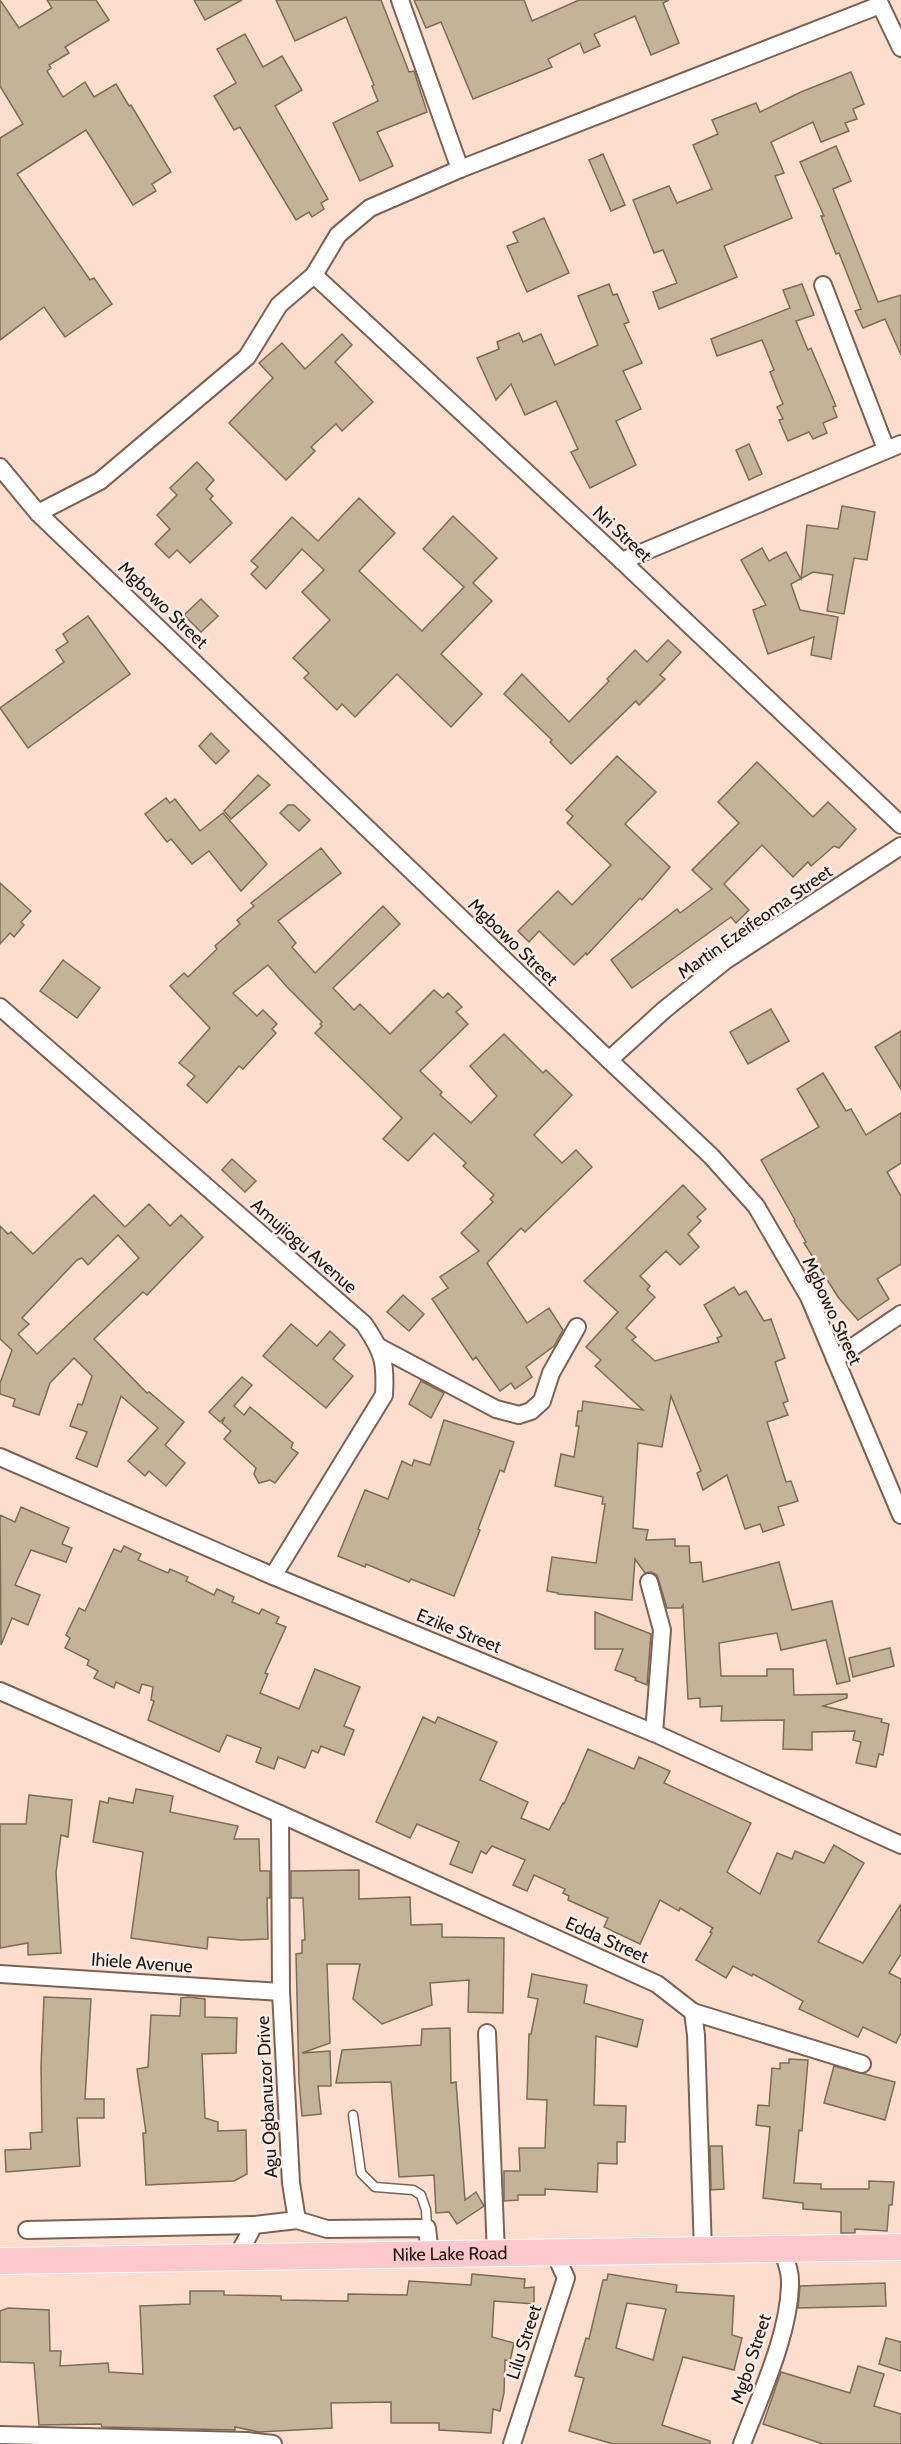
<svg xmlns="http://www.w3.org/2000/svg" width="901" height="2444" font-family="Cabin,sans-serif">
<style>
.building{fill:#c4b399;stroke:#7b6c54;stroke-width:1.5;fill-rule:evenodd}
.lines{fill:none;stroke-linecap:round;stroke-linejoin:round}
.service-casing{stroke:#7c6254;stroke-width:11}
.minor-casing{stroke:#7c6254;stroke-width:20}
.primary-casing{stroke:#fff;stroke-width:28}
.service{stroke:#fff;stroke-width:8}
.minor{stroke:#fff;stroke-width:16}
.primary{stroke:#fcc8cb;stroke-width:26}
.labels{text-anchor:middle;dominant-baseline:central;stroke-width:5;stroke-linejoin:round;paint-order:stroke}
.street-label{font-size:18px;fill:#221812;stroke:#fbeee8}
</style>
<rect width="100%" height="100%" fill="#fcddce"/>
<g class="building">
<polygon points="0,0 19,28 52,8 47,0 96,0 109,20 65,47 69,53 49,65 51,68 47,71 63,97 85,82 94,97 116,84 129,106 131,105 171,172 152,184 156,191 133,205 86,130 17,174 90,280 94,278 112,304 65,337 44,307 0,340 0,138 23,124 0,86"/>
<polygon points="194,0 242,0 205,20"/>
<polygon points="276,0 381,0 409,72 414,71 427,112 377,132 393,166 360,181 333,123 378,101 372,86 374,85 346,17 295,41"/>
<polygon points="414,0 524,0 532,21 579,0 669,0 663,3 679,43 651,55 635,16 594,34 600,46 584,53 580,43 548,59 552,67 473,99 441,22 426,28"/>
<polygon points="245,34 263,67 282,56 302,90 275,106 328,199 321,203 324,209 312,217 309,212 296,220 240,127 234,130 214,96 236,83 217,49"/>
<polygon points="851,72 864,104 853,109 857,119 845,123 849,131 821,142 813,122 771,142 784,173 775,176 792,218 724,246 737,277 659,309 653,292 677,283 663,250 654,253 633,200 669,186 677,203 712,189 693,145 718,134 712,120 756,103 760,112 801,92"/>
<polygon points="836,146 851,181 833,189 878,302 901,295 901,355 885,319 863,328 855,311 861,309 839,253 836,254 821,216 824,216 800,162"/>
<polygon points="603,154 625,205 611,211 589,160"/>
<polygon points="544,218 569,273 527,292 507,246 518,242 513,232"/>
<polygon points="609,284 613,295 617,294 629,322 624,324 642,363 623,371 641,409 616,421 636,465 590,488 571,452 578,449 556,401 525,415 511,384 496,400 477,358 499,349 497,342 519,333 523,342 541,334 555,365 598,345 578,296"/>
<polygon points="802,284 814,315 796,321 808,350 811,348 836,406 833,407 837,417 823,423 827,433 813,439 809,432 788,441 779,420 783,419 777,407 783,404 770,372 774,370 762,340 717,356 711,339 790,308 783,290"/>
<polygon points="342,334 352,345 335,362 373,402 342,431 336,424 311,447 315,451 286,480 229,423 273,378 259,363 282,343 305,369"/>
<polygon points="749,444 762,474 749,480 736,450"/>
<polygon points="197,462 214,480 206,489 213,496 210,499 232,523 190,563 177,550 169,558 155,544 170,529 157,515 177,495 170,488"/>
<polygon points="359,498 395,533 359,571 422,631 464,587 423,549 453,516 497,558 473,583 492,601 441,654 482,694 451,727 397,674 355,717 342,704 337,710 304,678 309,673 293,658 330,620 302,592 324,570 302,549 266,589 251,574 258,567 251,561 292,517 318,541"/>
<polygon points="842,506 875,512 867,560 854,558 844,614 827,611 833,575 813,572 791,584 800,610 838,617 831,659 811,655 814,637 768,654 753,610 766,605 741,560 762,548 769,561 786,552 801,579 807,525 838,529"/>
<polygon points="201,599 218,616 201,632 184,615"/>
<polygon points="88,616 130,674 28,748 0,708 64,662 56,650 68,642 63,634"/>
<polygon points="668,640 681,652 660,675 665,679 639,705 636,701 571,764 550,742 552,740 504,694 522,674 569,722 609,681 607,679 635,650 647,662"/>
<polygon points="211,733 229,751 216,764 199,746"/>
<polygon points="617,756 656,792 625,824 670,867 642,900 640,898 587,955 586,953 574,965 539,931 529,942 518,931 558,891 572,905 611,865 567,823 573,816 566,810"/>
<polygon points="757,762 813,817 828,802 856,829 839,848 834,846 811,866 808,862 793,877 762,845 724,884 749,910 736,923 731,917 632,988 611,960 677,909 680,913 712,889 692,870 739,823 718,802"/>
<polygon points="258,775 270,785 231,819 224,811"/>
<polygon points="166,798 170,803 175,799 200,831 223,813 267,864 241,891 209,851 192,864 171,839 167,842 145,814"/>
<polygon points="288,805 294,805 310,820 299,831 280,813"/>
<polygon points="321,848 341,873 278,921 296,943 292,947 315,973 383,906 400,924 333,988 354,1010 360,1004 390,1034 434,990 443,998 448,993 462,1007 456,1012 468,1024 420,1071 442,1092 440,1095 471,1123 497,1096 470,1066 504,1034 543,1073 546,1070 572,1095 534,1135 562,1163 576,1150 592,1167 525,1232 521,1228 487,1263 527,1323 549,1308 563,1330 554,1346 526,1367 532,1377 515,1389 511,1383 500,1391 476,1357 473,1360 432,1299 448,1288 440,1277 479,1251 461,1233 493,1202 490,1199 494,1195 463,1166 466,1163 434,1133 408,1161 383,1139 402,1118 315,1033 322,1026 320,1024 322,1022 287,987 268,965 233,993 257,1016 263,1010 277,1024 272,1029 276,1033 243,1069 239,1066 207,1103 187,1085 195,1076 179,1063 210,1028 170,986 184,973 188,977 217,949 215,946 240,924 237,920 254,906 251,903"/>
<polygon points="0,883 31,911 21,922 24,925 14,937 10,933 0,944"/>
<polygon points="63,960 100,988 77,1018 40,991"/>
<polygon points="771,1009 789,1041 748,1064 730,1032"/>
<polygon points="901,1031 901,1089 875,1047"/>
<polygon points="823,1073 846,1111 851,1109 866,1135 901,1113 901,1163 887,1172 901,1196 901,1264 877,1279 889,1299 858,1320 838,1297 804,1243 806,1242 794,1221 795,1220 761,1160 819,1127 797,1089"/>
<polygon points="232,1159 256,1181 245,1192 222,1170"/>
<polygon points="683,1185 706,1209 697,1217 701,1221 688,1234 699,1247 680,1265 666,1251 640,1276 650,1286 647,1290 655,1297 626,1328 636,1337 632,1340 655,1361 719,1342 717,1338 722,1336 704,1305 734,1287 739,1295 746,1291 764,1321 771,1319 785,1358 775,1362 788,1401 783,1403 788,1415 767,1422 786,1482 791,1481 798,1501 778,1507 784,1525 763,1532 760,1524 745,1529 727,1475 703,1490 697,1473 701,1471 671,1396 662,1447 638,1443 633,1528 648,1530 646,1540 675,1539 675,1546 689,1546 690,1563 701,1562 703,1582 779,1562 792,1610 832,1601 850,1681 837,1684 826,1640 781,1650 777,1633 719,1643 721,1676 767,1676 767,1669 793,1669 794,1695 847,1694 847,1698 823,1706 882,1719 881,1722 889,1724 883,1755 879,1754 876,1767 856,1763 861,1742 853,1740 855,1731 812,1732 812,1750 783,1749 784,1720 721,1721 722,1706 700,1707 700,1698 688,1699 683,1605 681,1608 667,1608 657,1575 651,1572 645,1573 635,1559 632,1600 558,1594 558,1593 547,1591 552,1557 596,1563 605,1504 602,1504 603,1497 555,1486 561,1454 574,1457 579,1426 576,1426 578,1411 582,1411 583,1401 643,1410 595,1366 601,1360 586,1347 618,1312 584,1281"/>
<path d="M94,1195L125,1227L149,1204L170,1226L181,1215L203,1237L147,1295L143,1292L94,1339L147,1393L149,1392L184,1422L165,1445L185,1463L166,1486L149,1471L145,1476L128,1461L158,1428L121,1396L97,1467L76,1458L87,1432L70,1426L78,1404L82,1405L92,1376L74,1358L50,1383L39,1415L13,1406L15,1399L0,1394V1383L12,1350L0,1339V1226L8,1234L11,1232L33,1254ZM118,1235L139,1258L37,1354L18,1334L29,1324L22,1318L77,1260L82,1258L88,1265Z"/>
<polygon points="403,1295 424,1314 409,1331 387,1312"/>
<polygon points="291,1324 317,1346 330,1331 345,1345 333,1359 353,1376 326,1408 263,1356"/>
<polygon points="242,1377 252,1385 234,1406 244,1415 250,1407 293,1443 291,1448 298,1453 275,1483 270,1480 259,1483 254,1474 256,1468 224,1439 231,1431 222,1423 225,1417 220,1422 209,1412"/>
<polygon points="421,1381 444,1393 431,1418 409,1404"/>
<polygon points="444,1420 514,1442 504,1472 500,1470 478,1529 480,1530 454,1596 411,1579 409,1582 366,1564 365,1567 338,1556 365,1490 388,1499 402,1461 412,1466 414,1460 430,1465"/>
<polygon points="21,1507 69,1528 62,1544 72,1548 66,1562 31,1550 15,1585 40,1595 28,1625 12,1618 1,1645 0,1515 15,1522"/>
<polygon points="124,1546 141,1554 138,1560 168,1573 170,1569 188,1577 186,1581 214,1595 217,1589 234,1597 232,1602 259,1614 262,1609 279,1617 276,1623 286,1627 265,1673 268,1674 260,1693 299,1709 315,1669 360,1687 344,1726 354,1730 344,1755 321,1746 318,1753 312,1750 305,1768 278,1757 274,1769 256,1762 261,1748 227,1735 219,1752 148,1720 154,1701 151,1700 153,1687 142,1684 139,1693 116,1682 114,1688 94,1678 98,1671 87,1665 89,1660 65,1648 70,1638 66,1635 79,1608 85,1611 114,1549 121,1552"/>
<polygon points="595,1612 651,1634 647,1685 635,1680 636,1678 615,1670 623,1649 595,1649"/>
<polygon points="890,1648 894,1666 853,1677 849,1658"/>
<polygon points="423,1717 435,1723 438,1717 497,1742 480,1780 528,1802 521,1818 549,1830 563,1803 564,1804 588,1749 634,1769 639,1757 670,1771 664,1783 751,1823 727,1872 760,1894 777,1853 792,1859 795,1851 824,1863 834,1845 864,1863 818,1942 863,1963 901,1904 901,1954 889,1973 901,1979 901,2033 896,2043 863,2027 858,2037 799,2009 803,2001 753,1974 752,1976 733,1966 726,1978 696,1960 712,1933 710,1932 713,1928 680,1908 679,1911 660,1900 640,1944 604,1927 608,1918 568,1900 569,1896 563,1893 565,1889 534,1875 527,1891 513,1885 525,1860 492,1846 486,1854 481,1851 472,1873 450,1864 459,1842 417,1824 410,1838 376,1822"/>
<polygon points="136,1789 173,1796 170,1812 238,1826 234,1839 259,1839 260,1871 270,1871 270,1898 267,1898 268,1939 241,1940 208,1937 207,1949 131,1938 143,1852 93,1842 100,1801 108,1803 109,1798 133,1803"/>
<polygon points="29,1795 72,1800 68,1837 61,1835 56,1872 61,1953 28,1955 28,1943 0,1948 0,1824 26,1824"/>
<polygon points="359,1870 359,1899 410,1897 411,1925 442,1924 442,1937 504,1938 503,2013 468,2012 469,1980 430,1983 432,2005 382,2024 353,1999 360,1964 327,1964 330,2043 302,2053 330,2051 331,2086 318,2086 321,2114 302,2116 299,2081 296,1954 302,1953 302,1940 305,1940 303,1898 291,1898 291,1871"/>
<polygon points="532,1974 587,1985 584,2003 643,2020 637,2047 596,2036 594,2105 626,2106 625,2142 617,2142 617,2164 598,2163 597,2192 545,2189 545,2195 518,2195 518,2200 504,2201 504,2171 520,2171 519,2148 545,2148 547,2100 527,2099 529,2034 531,2034 538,1999 528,1997"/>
<polygon points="44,1997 91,1999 85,2099 104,2099 104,2118 77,2118 80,2166 6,2172 5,2150 31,2149 30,2133 42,2132 41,2067"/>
<polygon points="189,1997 205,1999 205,2017 237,2018 236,2053 202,2054 205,2118 218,2122 218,2131 246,2130 247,2174 234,2181 146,2185 143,2133 146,2133 137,2069 148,2067 151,2015 180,2016 181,1998"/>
<polygon points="450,2028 451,2083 456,2082 465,2200 476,2192 484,2206 457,2224 449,2212 436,2213 434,2175 399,2177 391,2082 336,2083 342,2050 421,2045 422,2029"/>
<polygon points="789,2059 808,2060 802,2131 799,2130 794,2183 821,2184 821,2189 869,2189 869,2181 894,2182 892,2205 889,2205 887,2231 855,2229 855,2233 841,2233 841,2212 803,2209 803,2203 763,2198 770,2127 756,2125 758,2105 769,2106 772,2068 780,2069 780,2063 789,2063"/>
<polygon points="834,2066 895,2082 885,2120 824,2103"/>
<polygon points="710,2146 722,2146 724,2189 711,2190"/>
<polygon points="472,2274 525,2279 524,2288 534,2287 534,2304 494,2301 492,2337 514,2343 510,2361 505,2360 504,2393 500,2411 493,2409 491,2433 439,2430 439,2423 391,2423 391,2402 331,2403 332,2428 259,2432 235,2427 235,2430 102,2427 101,2424 39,2425 34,2363 0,2362 0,2311 8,2308 49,2310 50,2351 61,2351 60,2366 108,2363 109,2372 143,2374 140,2306 190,2304 190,2291 224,2291 224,2295 281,2296 281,2300 348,2301 348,2294 407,2295 409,2281 471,2285"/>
<path d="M608,2274L677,2285L676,2292L734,2296L732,2335L742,2338L734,2370L683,2357L662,2425L710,2441V2444H613L569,2431L584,2378L575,2376L586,2338L589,2339L603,2280H607ZM627,2303L666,2309L653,2360L616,2348Z"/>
<polygon points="885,2283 886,2306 798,2308 800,2286"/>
<polygon points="886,2338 901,2342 901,2371 879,2364"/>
<polygon points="858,2366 884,2374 874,2406 901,2414 901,2444 823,2444 763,2424 781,2372 850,2393"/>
</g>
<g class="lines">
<g class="service-casing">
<polyline id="service" points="353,2115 361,2173 375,2187 413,2190 421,2195 426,2210 427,2228"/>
</g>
<g class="minor-casing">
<g id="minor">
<polyline points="400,0 460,169"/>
<polyline points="878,0 901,48"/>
<polyline points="314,275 622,561 901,825"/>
<polyline points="823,285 886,449"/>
<polyline points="0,467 38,513 609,1060 711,1156 756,1206 809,1297 901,1515"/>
<polyline points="38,513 100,481 247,357 279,305 314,275 338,235 370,208 460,169 880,5"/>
<polyline points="622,561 901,444"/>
<path d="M0,1007L364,1324C383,1352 386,1361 384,1395L273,1576"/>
<polyline points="609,1060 664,1010 726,960 901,846"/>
<polyline points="381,1348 496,1409 519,1415 531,1411 542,1401 551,1373 577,1327"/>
<polyline points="835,1359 901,1314"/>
<polyline points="0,1457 273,1576 654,1733 901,1845"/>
<polyline points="649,1582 662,1630 654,1733"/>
<polyline points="0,1691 280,1814 657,1984 693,2012 696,2035 703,2252"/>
<polyline points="280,1814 281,1992 291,2183 297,2220 327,2229 427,2228 430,2255"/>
<polyline points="0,1974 281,1992"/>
<polyline points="693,2012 862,2064"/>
<polyline points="487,2033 496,2254"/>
<polyline points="27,2230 254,2225"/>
<polyline points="237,2257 254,2225 297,2220"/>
<polyline points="0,2435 247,2441 273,2444"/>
<polyline points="512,2444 566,2278 555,2254"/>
<path d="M742,2444C760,2396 791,2331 790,2280C790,2270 785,2258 782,2249"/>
</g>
</g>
<g class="primary-casing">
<g id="primary">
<path id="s1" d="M0,2261L901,2247"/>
</g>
</g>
<use href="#service" class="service"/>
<use href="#minor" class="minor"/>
<use href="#primary" class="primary"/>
</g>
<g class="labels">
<g class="street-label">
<text transform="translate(622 534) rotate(43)">Nri Street</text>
<text transform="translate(163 605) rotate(44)">Mgbowo Street</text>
<text transform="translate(755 922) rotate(-35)">Martin Ezeifeoma Street</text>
<text transform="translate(513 942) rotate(44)">Mgbowo Street</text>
<text transform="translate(304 1246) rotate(41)">Amujiogu Avenue</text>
<text transform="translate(832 1311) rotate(65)">Mgbowo Street</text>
<text transform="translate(459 1631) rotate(22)">Ezike Street</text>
<text transform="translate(607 1940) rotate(24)">Edda Street</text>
<text transform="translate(142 1963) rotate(4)">Ihiele Avenue</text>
<text transform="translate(267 2097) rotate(-93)">Agu Ogbanuzor Drive</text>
<text stroke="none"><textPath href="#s1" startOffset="450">Nike Lake Road</textPath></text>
<text transform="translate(524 2342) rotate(-72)">Lilu Street</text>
<text transform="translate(751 2359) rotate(-72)">Mgbo Street</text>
</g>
</g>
</svg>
